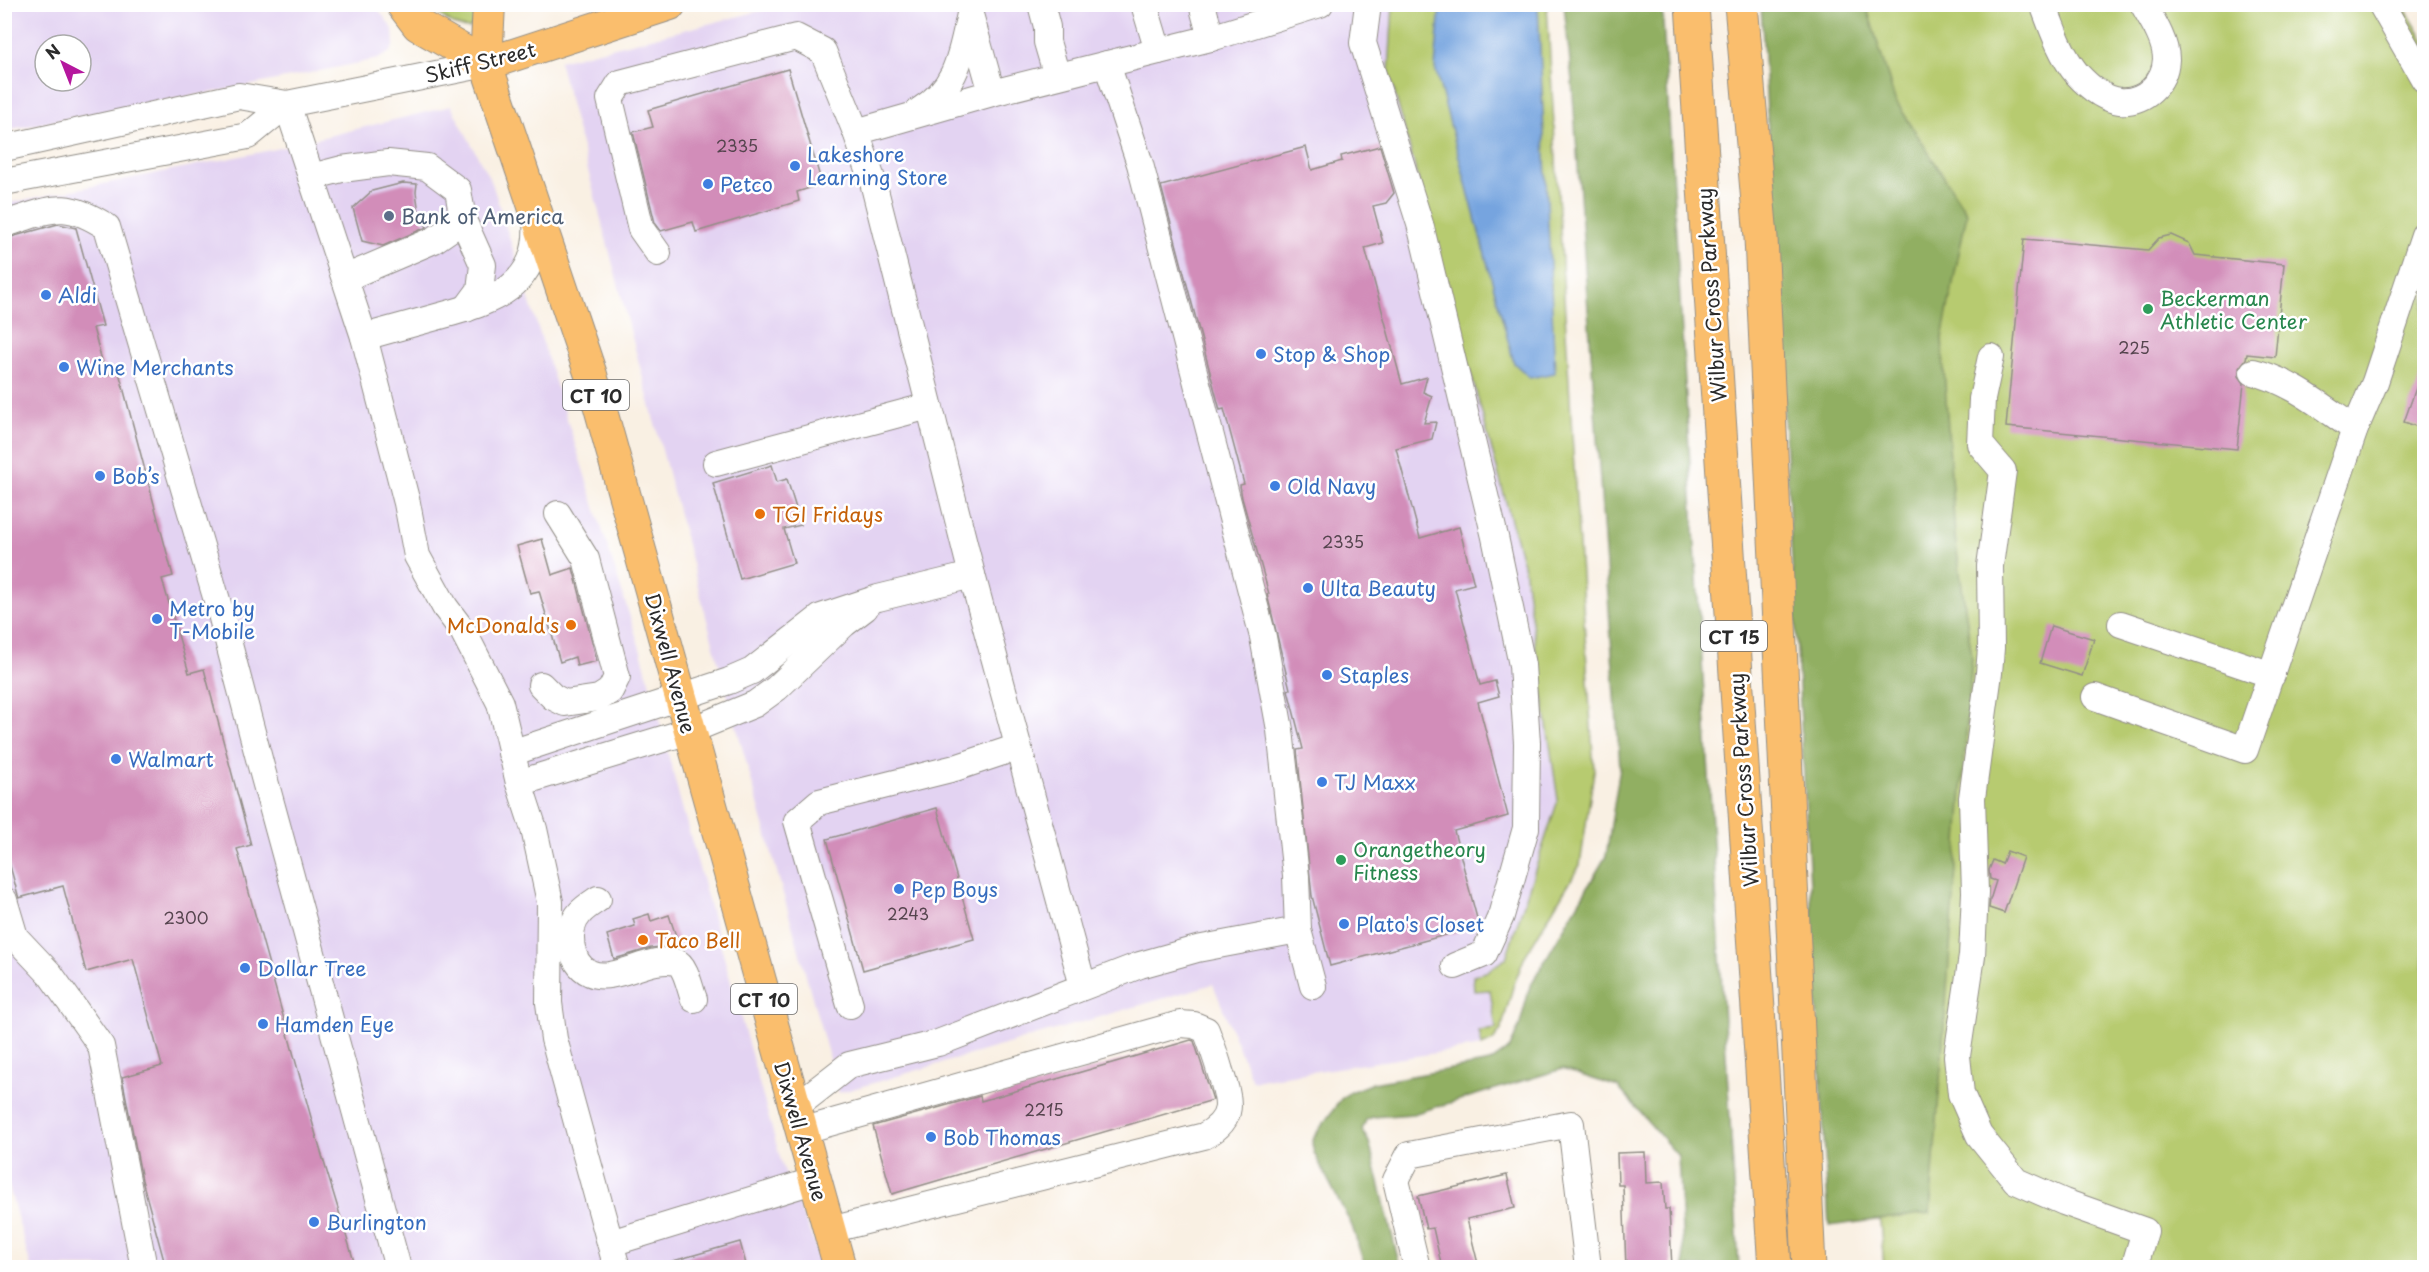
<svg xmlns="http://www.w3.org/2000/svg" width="2429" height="1272" font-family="'Playpen Sans',sans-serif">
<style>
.built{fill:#e3d3f2;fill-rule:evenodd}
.green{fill:#b7cb6f;stroke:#717b4d;stroke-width:1.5}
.forest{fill:#91af62;stroke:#5e6d46;stroke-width:1.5}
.water{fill:#76a4df;stroke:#506885;stroke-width:1.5}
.building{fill:#d28db9}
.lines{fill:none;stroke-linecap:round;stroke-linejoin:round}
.minor-casing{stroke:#928e87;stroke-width:28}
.major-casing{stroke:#928e87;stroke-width:34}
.highway-casing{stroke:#928e87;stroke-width:35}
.minor{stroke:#fff;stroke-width:26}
.major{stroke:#fabe6d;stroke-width:32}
.highway{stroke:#fabe6d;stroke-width:33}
.shop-dot{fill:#3f7fe0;stroke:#fff;stroke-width:2}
.service-dot{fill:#5c6f8a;stroke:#fff;stroke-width:2}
.leisure-dot{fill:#2e9e5b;stroke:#fff;stroke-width:2}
.food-dot{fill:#e8710a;stroke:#fff;stroke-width:2}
.labels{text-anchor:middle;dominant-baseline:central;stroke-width:5;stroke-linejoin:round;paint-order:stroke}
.number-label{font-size:16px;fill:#55444e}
.shield{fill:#fff;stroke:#6b6b6b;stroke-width:1.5}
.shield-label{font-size:18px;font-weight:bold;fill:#2b2b2b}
.street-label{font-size:20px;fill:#2b2b2b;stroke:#fff}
.shop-label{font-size:20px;fill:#366cbe;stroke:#fff;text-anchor:start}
.service-label{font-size:20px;fill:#4e5e75;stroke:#fff;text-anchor:start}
.leisure-label{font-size:20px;fill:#27864d;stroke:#fff;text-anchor:start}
.food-label{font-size:20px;fill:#c56008;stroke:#fff;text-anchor:start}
</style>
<rect width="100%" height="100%" fill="#fff"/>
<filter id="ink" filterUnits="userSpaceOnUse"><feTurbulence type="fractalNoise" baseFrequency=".0167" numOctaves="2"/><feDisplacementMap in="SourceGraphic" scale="12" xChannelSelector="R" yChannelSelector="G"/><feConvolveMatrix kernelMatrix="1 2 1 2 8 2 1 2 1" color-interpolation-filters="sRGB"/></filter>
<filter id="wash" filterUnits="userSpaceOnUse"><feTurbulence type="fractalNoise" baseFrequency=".008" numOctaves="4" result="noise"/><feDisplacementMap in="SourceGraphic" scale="24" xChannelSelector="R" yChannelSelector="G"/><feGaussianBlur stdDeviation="1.35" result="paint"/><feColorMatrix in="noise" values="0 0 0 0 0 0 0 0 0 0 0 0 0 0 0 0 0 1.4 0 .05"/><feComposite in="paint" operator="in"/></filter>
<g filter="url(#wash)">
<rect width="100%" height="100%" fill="#f9f0e3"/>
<g class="built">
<path d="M5,5H375L393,29L394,45L390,52L378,59L247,86L5,130ZM45,45H81V81H45Z"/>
<polygon points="784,5 1393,5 1389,72 1524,568 1558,800 1506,958 1504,1017 1494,1035 1482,1046 1252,1081 1213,984 839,1093 716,654 559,61"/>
<polygon points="451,106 492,183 643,658 679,796 782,1165 824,1267 31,1267 4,1169 4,204 271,150"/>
</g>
<g class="green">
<path d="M430,5H473C475,14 477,21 470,28C455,29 439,15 430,5Z"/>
<polygon points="1393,5 1547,5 1575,485 1594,771 1580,865 1525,956 1513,987 1501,1030 1493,1041 1482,1046 1479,1031 1496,1029 1490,990 1474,991 1473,975 1486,972 1506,958 1558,800 1524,568 1389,72"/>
<polygon points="1849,5 2403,5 2424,41 2424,1267 1884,1267 1860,992"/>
</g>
<g class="forest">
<polygon points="1564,5 1662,5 1739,1267 1684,1267 1678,1156 1618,1087 1562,1069 1413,1114 1373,1117 1366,1120 1362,1130 1369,1142 1400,1267 1365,1267 1352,1226 1314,1153 1312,1143 1315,1135 1341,1099 1350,1092 1373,1083 1490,1062 1510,1048 1520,1024 1530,986 1606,856 1620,767 1572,81"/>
<polygon points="1761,5 1866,5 1895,100 1967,213 1942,338 1955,537 1972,657 1930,1213 1829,1226"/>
</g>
<polygon class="water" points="1440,5 1538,5 1555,373 1530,378 1514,363 1435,68"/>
<g id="blocks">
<g class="building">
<polygon points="788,69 822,184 797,192 799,201 696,232 693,222 661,231 655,223 633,132 653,127 648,110"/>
<polygon points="1380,146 1394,193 1386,203 1373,206 1383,243 1365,248 1402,384 1427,377 1423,392 1432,396 1424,423 1436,422 1432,439 1396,448 1420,538 1459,527 1474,584 1455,589 1480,685 1495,681 1499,696 1478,702 1508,816 1454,831 1479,926 1330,966 1312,896 1297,750 1303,749 1289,694 1288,690 1290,689 1267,594 1269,594 1242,498 1240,485 1244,484 1224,409 1220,410 1161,186 1306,147 1312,170 1342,161 1341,156"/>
<polygon points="403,183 417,184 416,192 419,213 427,227 383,246 362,241 353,208 372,191"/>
<polygon points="58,224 76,228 103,326 93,328 106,375 119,372 173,576 162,579 189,673 204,669 251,845 237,849 317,1139 356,1268 166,1268 142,1180 122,1077 162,1066 133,959 86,972 63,886 19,898 18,895 4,844 4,239"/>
<polygon points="2171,235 2189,243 2195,255 2284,264 2275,357 2247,354 2246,359 2239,368 2239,376 2244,383 2237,449 2006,427 2024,239 2148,250 2159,238"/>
<polygon points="2422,371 2424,371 2424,429 2404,422"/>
<polygon points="772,465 777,482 787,479 801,525 784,529 794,563 740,579 713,483"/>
<polygon points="542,539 552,575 573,568 597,661 577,666 575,657 560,662 539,591 530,593 517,546"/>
<polygon points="2051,626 2094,639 2082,676 2040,663"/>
<polygon points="937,808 974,939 863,970 827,839"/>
<polygon points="2007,851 2023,857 2004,913 1989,908 1990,900 1996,881 1990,879 1989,870 1993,860 2002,864"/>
<polygon points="649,914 651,921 669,915 679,945 651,948 614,959 607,935 635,926 633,919"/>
<polygon points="1191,1040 1194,1041 1197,1050 1213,1100 892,1194 873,1126 980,1096 981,1101"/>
<polygon points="1645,1152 1646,1183 1663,1182 1665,1209 1669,1209 1672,1268 1626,1268 1623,1185 1618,1185 1617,1153"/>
<polygon points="1507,1175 1515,1208 1467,1219 1479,1268 1442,1268 1433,1228 1426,1229 1418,1196"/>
<polygon points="740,1242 747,1268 667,1268 666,1263"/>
</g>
</g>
</g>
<g filter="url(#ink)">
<use href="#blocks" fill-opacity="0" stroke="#928e87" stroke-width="1.5"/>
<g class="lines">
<g class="minor-casing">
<g id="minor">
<polyline points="1041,4 1047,27 1047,42 1057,76"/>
<polyline points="1144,4 1158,51"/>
<polyline points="1202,4 1211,38"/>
<polyline points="1368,4 1363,43 1420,224 1495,537 1522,665 1527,743 1526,828 1501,916 1484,954 1455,966"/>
<path d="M2043,4C2052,28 2061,55 2077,74C2088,86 2104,99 2120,101C2144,103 2165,83 2166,59C2166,41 2152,20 2143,4"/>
<polyline points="2381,4 2424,79"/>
<polyline points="971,18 992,93"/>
<polyline points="1107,64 1211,38 1320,4"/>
<polyline points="287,104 364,337 407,503 417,556 445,607 463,631 500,703 519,783 534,829 550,902 549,1003 554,1039 617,1268"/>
<path d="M919,111C958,87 961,54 970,14"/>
<polyline points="4,148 239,96 287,104 486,64"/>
<polyline points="311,177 342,169 388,163 427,167 458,190 463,220 434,240 345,278"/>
<polyline points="4,182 248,136 287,104"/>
<polyline points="463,220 483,265 480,290 466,309"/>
<path d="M4,224C52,210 62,198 107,227L221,614L262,770L398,1268"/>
<polyline points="658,253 641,229 610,99 620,83 796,37 823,51 856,132 873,182 972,575 1083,986"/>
<path d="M364,337C389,330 415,323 440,316C493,302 541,286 536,220"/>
<polyline points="1991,357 1982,399 1980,444 2003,471 1990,566 1991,648 1989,673 1972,798 1975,892 1972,956 1957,1056 1961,1094 1979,1135 2016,1181 2064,1202 2145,1231 2134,1268"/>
<path d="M2253,372C2292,381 2323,408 2355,429"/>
<polyline points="716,463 929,406"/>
<polyline points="2121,624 2272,675"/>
<polyline points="541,685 553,697 565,703 599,698 610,691 617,677 586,559 558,514"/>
<polyline points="2095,697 2245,750 2355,429 2375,382 2424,235"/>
<polyline points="511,753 729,681 752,671 821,617 878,598 972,575"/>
<polyline points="519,783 689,731 755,704 777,688 844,624 865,608"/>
<path d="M598,899C592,903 584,908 580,913C565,929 569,964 590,973C614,984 650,955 676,962C686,965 690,990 694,999"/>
<polyline points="4,900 15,937 50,974 101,1046 144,1268"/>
<polyline points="1298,930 1313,986"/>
<polyline points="850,1005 797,821 819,802 955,768 1018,747"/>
<polyline points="794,1108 849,1065 938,1043 1140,965 1197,949 1298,930 1296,876 1280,730 1263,637 1140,164 1107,64 992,93 856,132"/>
<path d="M801,1131L1180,1024L1194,1025L1206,1030C1211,1043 1216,1057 1220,1071C1230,1101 1236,1119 1204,1136L830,1230"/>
<polyline points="611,1243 816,1180"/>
<polyline points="1417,1268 1396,1180 1409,1155 1571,1124 1588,1268"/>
</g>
</g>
<g class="major-casing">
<g id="major">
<polyline points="402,4 418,25 486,64"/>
<polyline points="489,4 486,64 591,375 840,1268"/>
<polyline points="486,64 670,4"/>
</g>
</g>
<g class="highway-casing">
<g id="highway">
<polyline points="1692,4 1775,1268"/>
<polyline points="1741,4 1761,238 1809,1268"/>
</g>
</g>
<use href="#minor" class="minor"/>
<use href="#major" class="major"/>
<use href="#highway" class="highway"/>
</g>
</g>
<g class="shop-dot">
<circle cx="795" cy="166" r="6"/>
<circle cx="708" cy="184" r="6"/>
<circle cx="46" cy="295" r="6"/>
<circle cx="1261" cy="354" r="6"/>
<circle cx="64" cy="367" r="6"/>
<circle cx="100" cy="476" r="6"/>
<circle cx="1275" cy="486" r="6"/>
<circle cx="1308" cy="588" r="6"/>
<circle cx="157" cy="619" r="6"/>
<circle cx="1327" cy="675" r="6"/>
<circle cx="116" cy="759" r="6"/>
<circle cx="1322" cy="782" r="6"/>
<circle cx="899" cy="889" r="6"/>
<circle cx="1344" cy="924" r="6"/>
<circle cx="245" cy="968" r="6"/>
<circle cx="263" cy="1024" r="6"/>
<circle cx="931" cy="1137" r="6"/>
<circle cx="314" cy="1222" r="6"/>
</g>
<circle class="service-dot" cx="389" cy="216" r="6"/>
<g class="leisure-dot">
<circle cx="2148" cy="309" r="6"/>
<circle cx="1341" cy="860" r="6"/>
</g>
<g class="food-dot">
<circle cx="760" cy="514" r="6"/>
<circle cx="571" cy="625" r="6"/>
<circle cx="643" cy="940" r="6"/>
</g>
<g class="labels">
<g class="number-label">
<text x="737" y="145">2335</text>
<text x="2134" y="347">225</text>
<text x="1343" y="541">2335</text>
<text x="908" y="913">2243</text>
<text x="186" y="917">2300</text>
<text x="1044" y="1109">2215</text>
</g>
<g class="shield">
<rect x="563" y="380" width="66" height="30" rx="4.5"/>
<rect x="1701" y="621" width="66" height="30" rx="4.5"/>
<rect x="731" y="984" width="66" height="30" rx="4.5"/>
</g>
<g class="shield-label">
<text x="596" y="395">CT 10</text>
<text x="1734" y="636">CT 15</text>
<text x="764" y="999">CT 10</text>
</g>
<g class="street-label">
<text transform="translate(480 62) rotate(-14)">Skiff Street</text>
<text transform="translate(1711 295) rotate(-94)">Wilbur Cross Parkway</text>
<text transform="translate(671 663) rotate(75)">Dixwell Avenue</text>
<text transform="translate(1743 780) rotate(-94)">Wilbur Cross Parkway</text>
<text transform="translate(801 1131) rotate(74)">Dixwell Avenue</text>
</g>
<g class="shop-label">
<text x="807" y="154">Lakeshore<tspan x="807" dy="23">Learning Store</tspan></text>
<text x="720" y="184">Petco</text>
<text x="58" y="295">Aldi</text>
<text x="1273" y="354">Stop &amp; Shop</text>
<text x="76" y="367">Wine Merchants</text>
<text x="112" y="476">Bob’s</text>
<text x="1287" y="486">Old Navy</text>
<text x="1320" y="588">Ulta Beauty</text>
<text x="169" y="608">Metro by<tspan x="169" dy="23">T-Mobile</tspan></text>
<text x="1339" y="675">Staples</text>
<text x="128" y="759">Walmart</text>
<text x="1334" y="782">TJ Maxx</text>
<text x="911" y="889">Pep Boys</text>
<text x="1356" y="924">Plato's Closet</text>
<text x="257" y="968">Dollar Tree</text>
<text x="275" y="1024">Hamden Eye</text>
<text x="943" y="1137">Bob Thomas</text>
<text x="326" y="1222">Burlington</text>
</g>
<g class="service-label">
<text x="401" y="216">Bank of America</text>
</g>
<g class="leisure-label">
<text x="2160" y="298">Beckerman<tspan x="2160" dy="23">Athletic Center</tspan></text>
<text x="1353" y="849">Orangetheory<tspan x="1353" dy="23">Fitness</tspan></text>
</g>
<g class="food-label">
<text x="772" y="514">TGI Fridays</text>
<text x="559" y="625" text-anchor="end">McDonald's</text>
<text x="655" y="940">Taco Bell</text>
</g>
</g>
<rect width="2429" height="1272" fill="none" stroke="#fff" stroke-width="24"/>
<g transform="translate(63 63) rotate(318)"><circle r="28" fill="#ffffff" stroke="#aaaaaa" stroke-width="1.5"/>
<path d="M0-4.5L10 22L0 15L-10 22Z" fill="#b5179e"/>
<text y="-9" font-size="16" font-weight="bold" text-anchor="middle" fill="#2b2b2b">N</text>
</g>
</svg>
